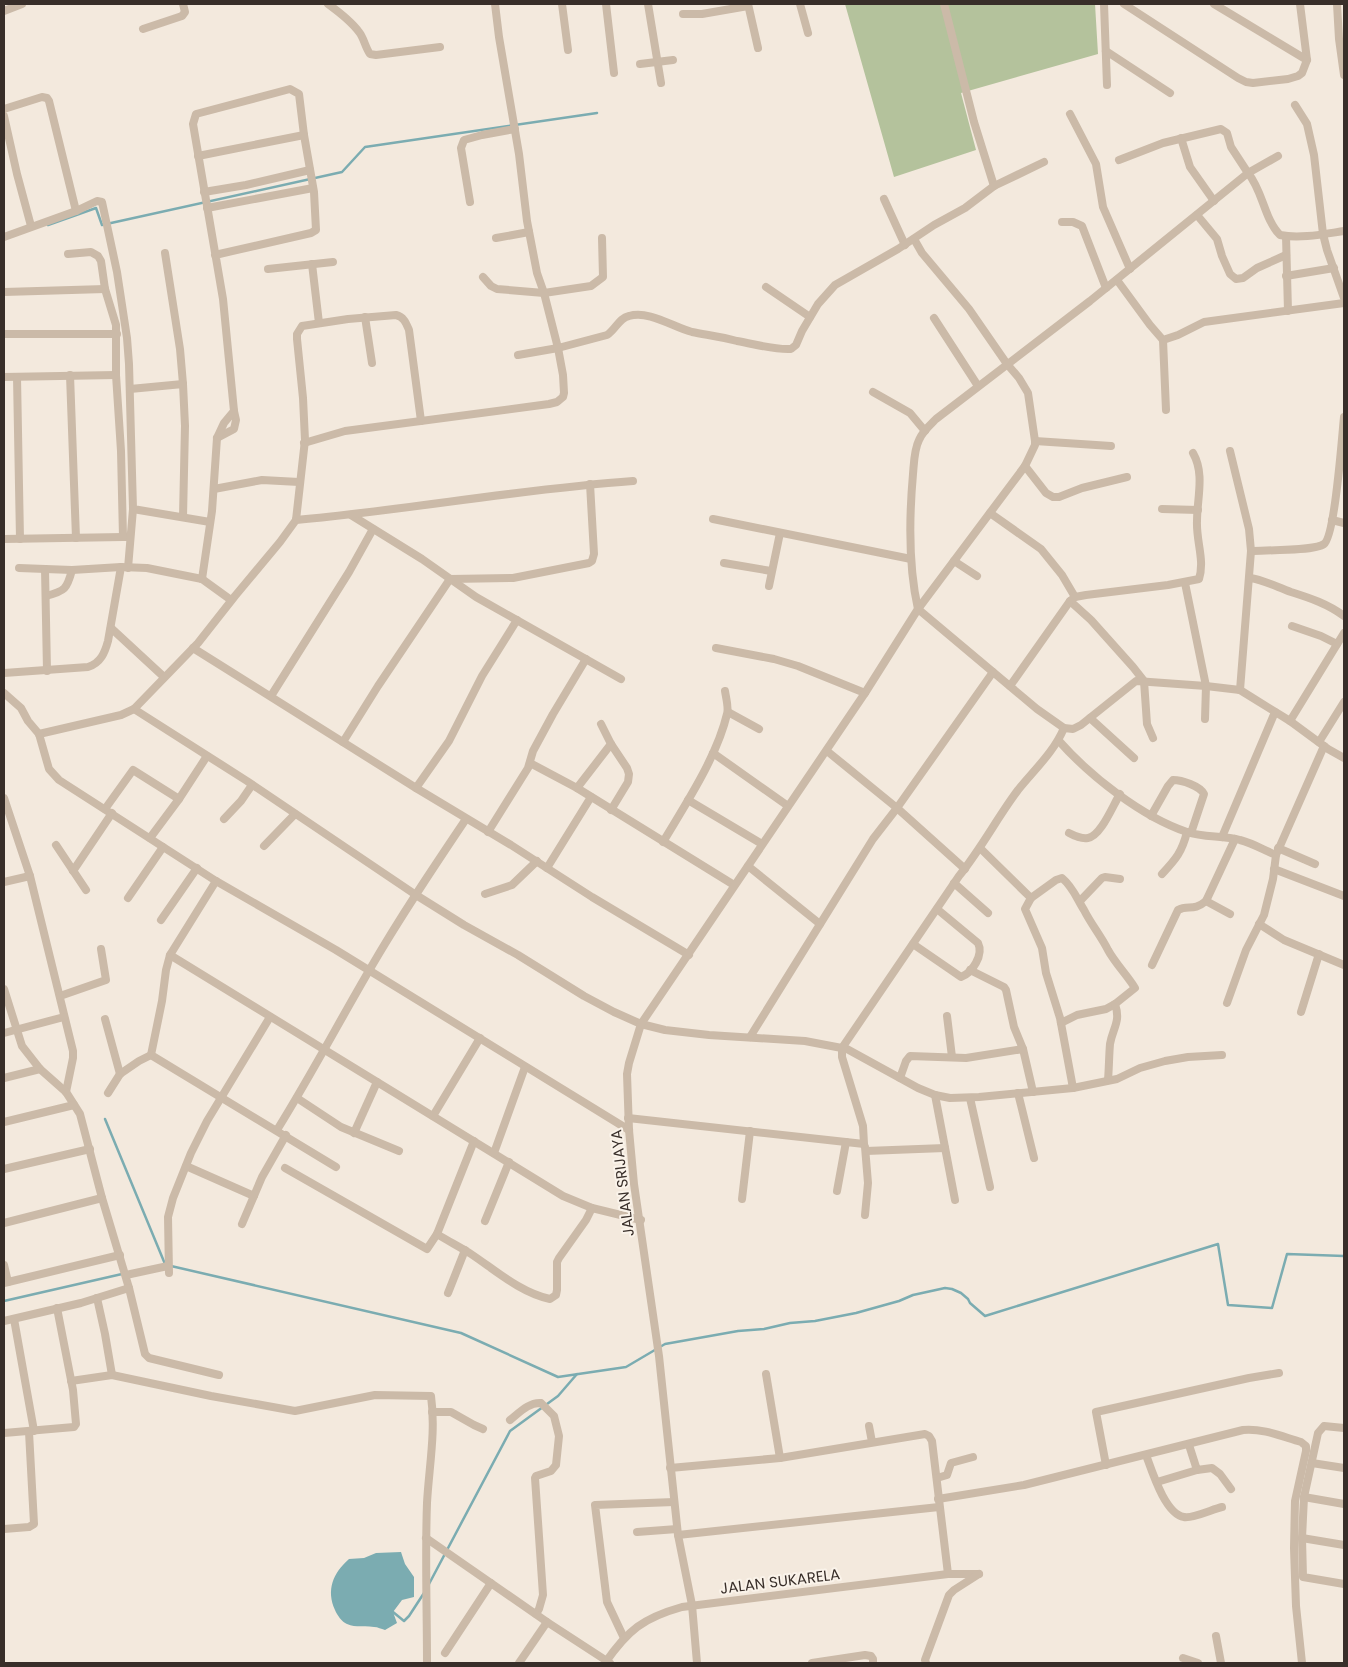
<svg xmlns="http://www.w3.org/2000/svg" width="1348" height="1667" font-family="Poppins,sans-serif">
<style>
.green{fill:#b4c29c}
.water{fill:#7bacb1}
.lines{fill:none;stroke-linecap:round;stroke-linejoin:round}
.stream{stroke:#7bacb1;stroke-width:2.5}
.minor{stroke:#cbbaa8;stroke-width:8}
.labels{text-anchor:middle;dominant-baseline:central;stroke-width:4;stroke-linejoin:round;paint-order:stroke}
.street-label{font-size:15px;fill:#382e29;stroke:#faf3ea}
</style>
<rect width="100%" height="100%" fill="#f3e9dd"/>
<polygon class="green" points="845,4 1095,4 1098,54 961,93 976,150 894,177"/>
<path class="water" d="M401,1552L405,1564L414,1577V1597L402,1600L393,1612L397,1623L385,1630C381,1629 378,1627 374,1627C365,1625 356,1628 347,1624C342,1622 337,1615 335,1610C326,1590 333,1573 349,1559L364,1558L376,1553Z"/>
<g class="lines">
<g class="stream">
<polyline points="48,225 96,208 102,225 342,172 365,147 597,113"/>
<polyline points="105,1119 165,1264"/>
<polyline points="171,1266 461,1333 558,1377 626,1367 665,1344 738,1331 764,1329 790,1323 815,1321 856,1313 899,1301 913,1295 945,1288 952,1289 961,1293 968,1299 970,1303 985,1316 1218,1244 1228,1305 1272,1308 1287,1254 1344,1256"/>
<polyline points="4,1301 122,1274"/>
<polyline points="429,1584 510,1431 558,1396 577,1374"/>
<polyline points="393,1612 404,1621 409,1616 424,1593"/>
</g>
<g class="minor">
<path d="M328,4C339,12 351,21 359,32C364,38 365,47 370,54L376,55L440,47"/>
<polyline points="562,4 568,50"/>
<polyline points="606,4 614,73"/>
<polyline points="648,4 661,83"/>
<polyline points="748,4 758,48"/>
<polyline points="800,4 808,33"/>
<polyline points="944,4 974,122 994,186"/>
<polyline points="1104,4 1107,85"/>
<polyline points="1124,4 1238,78 1246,82 1253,83 1288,79 1298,76 1302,73 1307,60 1300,4"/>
<polyline points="1214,4 1307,60"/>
<polyline points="1337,4 1339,39 1344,75"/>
<polyline points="4,11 22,4"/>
<polyline points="683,14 702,14 748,6"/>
<polyline points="143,29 182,16 185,12 183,4"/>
<polyline points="1106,51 1170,93"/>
<polyline points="640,64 673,60"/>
<polyline points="1295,105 1307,124 1314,155 1323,234 1327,250 1344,298"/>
<polyline points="4,109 42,97 47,98 49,101 76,211"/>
<polyline points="1070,114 1096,164 1103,207 1130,269"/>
<polyline points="4,116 17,174 31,226"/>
<polyline points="1181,138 1190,167 1214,201"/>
<polyline points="198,156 304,135"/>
<polyline points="1119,160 1163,143 1221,129 1227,133 1231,147 1248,173 1278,156"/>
<polyline points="204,192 246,185 310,170"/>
<polyline points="884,199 905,245"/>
<polyline points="470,202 461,148 464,140 482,135 515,129"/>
<polyline points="207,208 313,188"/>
<polyline points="1197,215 1217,239 1222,256 1230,274 1236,279 1243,278 1257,268 1286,255"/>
<polyline points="1062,222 1073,222 1082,226 1106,288"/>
<polyline points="1286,236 1288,311"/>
<polyline points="4,237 76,211 97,201 102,202 117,272 127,338 129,364 133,509 210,522"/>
<polyline points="496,238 529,232"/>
<polyline points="914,239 922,253 969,309 1007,364 1019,378 1028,393 1035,441 1035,445 1025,466 918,609 1037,709 1064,728 1073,729 1081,725 1136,681 1206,686 1240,690 1290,721 1328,749 1344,758"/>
<polyline points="165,253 180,349 183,384"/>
<polyline points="68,254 91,252 98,256 101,261 105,289 116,325 116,375 121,451 123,537"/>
<polyline points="312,264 319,323"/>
<polyline points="268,269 333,262"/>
<polyline points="1286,276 1334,268"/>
<polyline points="483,277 491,286 497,289 544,293 591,286 603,277 602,238"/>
<polyline points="1117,280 1150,325 1163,340 1178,335 1204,322 1344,303"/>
<polyline points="766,287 810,317"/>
<polyline points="4,292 105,289"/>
<polyline points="365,317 372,363"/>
<polyline points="934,318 978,386"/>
<polyline points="4,334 117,334"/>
<polyline points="1163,340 1166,410"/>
<path d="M518,355L558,348L607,335C616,329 619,318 629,316C649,310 673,327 692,332C707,335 722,337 737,341C755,344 773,350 791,349L796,345L802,331L818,304L835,285L898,249L934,225L965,208L994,186L1044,162"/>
<polyline points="70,375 76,538"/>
<polyline points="4,377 116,375"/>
<polyline points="17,377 20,539"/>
<polyline points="130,389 183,384 185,426 183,517"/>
<polyline points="873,392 910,413 925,431"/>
<polyline points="217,438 234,429 236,420 234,411"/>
<polyline points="1035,441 1111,446"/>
<polyline points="304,443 345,431 549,404 557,402 563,397 564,393 563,375 558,348 544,293 537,273 527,221 519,154 499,37 495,4"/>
<polyline points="1230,451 1249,529 1251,551 1240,690"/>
<polyline points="1025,466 1046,493 1053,497 1059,497 1082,488 1127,477"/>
<polyline points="214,489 262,480 299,482"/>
<polyline points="1162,509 1198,510"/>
<polyline points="990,513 1041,549 1062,575 1075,597"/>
<polyline points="351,515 422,559 476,597 621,679"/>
<polyline points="713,519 911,559"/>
<path d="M296,520C408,510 520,489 633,481"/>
<polyline points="1332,520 1344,523"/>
<polyline points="4,539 123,537 129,537 130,535"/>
<path d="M1251,551C1265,550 1315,551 1324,544C1335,536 1342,436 1344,417"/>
<polyline points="954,561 977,576"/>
<polyline points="724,563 771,571"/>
<polyline points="19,568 72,570 121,567"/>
<polyline points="128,568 133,509"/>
<polyline points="45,569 47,671"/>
<path d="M1250,578C1264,580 1277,587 1291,592C1310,598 1328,604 1344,616"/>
<polyline points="202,579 212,511 217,438 224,423 234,411 223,299 193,124 196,114 290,89 299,94 304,135 314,192 316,230 311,233 215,255"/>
<polyline points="1185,583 1206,686 1205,719"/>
<polyline points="769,586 780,533"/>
<path d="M46,596C65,591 67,589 72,570"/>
<polyline points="1070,601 1091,620 1133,667 1144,681 1147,724 1153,738"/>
<polyline points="1292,626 1321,636 1337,644"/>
<polyline points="111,628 164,677"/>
<polyline points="193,648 416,788 511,845 592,897 689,955"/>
<polyline points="716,648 774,659 798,666 865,693"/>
<path d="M4,673L88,667C101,663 105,652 108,641L121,567L147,568L202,579L231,600"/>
<path d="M1010,686L1070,601L1075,597L1086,595L1168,585L1199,579C1205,560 1196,541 1197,521C1197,498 1205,474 1193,453"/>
<polyline points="4,693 21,708 28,721 39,734 49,769 59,780 216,881 336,950 629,1130"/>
<polyline points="271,696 349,572 373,529"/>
<polyline points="134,709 247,781 416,895 464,925 518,955 584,996 614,1012 641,1024 665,1030 709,1035 805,1041 847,1049 918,1088 935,1095 950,1098 979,1097 1073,1088 1117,1079 1140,1068 1165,1061 1188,1057 1222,1055"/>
<polyline points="728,712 759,729"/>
<polyline points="1090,718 1134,758"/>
<polyline points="1290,721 1344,633"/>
<polyline points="601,724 611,744 627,768 629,774 628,782 611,810"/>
<path d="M39,734L121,715L134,709L198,643L235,596L280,542L296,520L305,440L303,398L297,339V334L302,326L348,319L396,315C404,317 406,323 409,330L421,421"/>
<path d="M1059,741C1090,776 1142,817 1187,832C1204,838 1223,835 1240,840C1252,843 1264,850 1276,855L1273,879L1264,915L1246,950L1227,1003"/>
<polyline points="343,742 378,686 450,579 513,578 589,563 592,561 594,554 590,484"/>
<polyline points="1319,742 1344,702"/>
<polyline points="827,751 897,808 965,869"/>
<polyline points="713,753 788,806"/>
<polyline points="530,763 577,788 734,885"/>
<polyline points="416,788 449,741 482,676 517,620"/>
<polyline points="577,788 611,744"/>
<polyline points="4,798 30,876 73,1051 73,1058 66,1092"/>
<polyline points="688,800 762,844"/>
<polyline points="105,809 133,770 179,799"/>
<path d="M1151,816L1168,786L1173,780C1182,780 1200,786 1204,794L1191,833"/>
<polyline points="224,819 241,801 252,785"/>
<polyline points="488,832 528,768 533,751 553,714 586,659"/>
<path d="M1069,833C1075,836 1081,839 1088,838C1101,836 1113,805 1120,794"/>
<polyline points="1222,837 1275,712"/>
<polyline points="150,838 179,799 207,756"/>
<path d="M663,842C685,805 717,757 727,714C729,708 726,698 725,691"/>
<polyline points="56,845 86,890"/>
<polyline points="264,846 295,814"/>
<path d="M980,848L1031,898L1056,880L1062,878C1073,887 1077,899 1084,910C1091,924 1101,936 1108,950C1115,963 1127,975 1135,988L1115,1004L1106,1009L1077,1015L1061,1023"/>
<polyline points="1278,848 1315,864"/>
<polyline points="1276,855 1324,746"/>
<polyline points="748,866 820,924"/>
<polyline points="547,868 591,797"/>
<polyline points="1274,869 1344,896"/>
<polyline points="73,871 112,813"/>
<path d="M1162,874C1176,859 1182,852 1187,832"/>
<polyline points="216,881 170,955 166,970 162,1001 151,1055 336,1167"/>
<polyline points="4,882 30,876"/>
<polyline points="954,883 988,913"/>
<polyline points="485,894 512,885 537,861"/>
<polyline points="128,898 163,847"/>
<polyline points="1031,898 1025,909 1042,948 1046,973 1060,1018 1073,1088"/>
<polyline points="1080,901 1102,878 1105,877 1120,879"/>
<polyline points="1206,901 1230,914"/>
<polyline points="161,920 197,868"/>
<polyline points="1259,924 1284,940 1344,965"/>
<path d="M913,944L961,977C972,973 984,955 978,943L937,909"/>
<polyline points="170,955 563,1196 592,1208 641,1220"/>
<path d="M1152,965L1178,910C1188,904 1193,912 1206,901L1235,839"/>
<polyline points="970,970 1004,987 1006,990 1014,1027 1023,1049 1033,1092"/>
<polyline points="4,989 22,1046 40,1069 66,1092 80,1114 102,1198 129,1288 145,1354 149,1358 219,1375"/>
<polyline points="60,996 106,980 101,949"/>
<polyline points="1301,1012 1319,954"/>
<polyline points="947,1016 952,1057"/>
<polyline points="105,1019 120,1074"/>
<polyline points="4,1033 64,1017"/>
<polyline points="750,1037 873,839 897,808 993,672"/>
<polyline points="4,1078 40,1069"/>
<polyline points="900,1078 906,1061 910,1056 966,1058 1023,1049"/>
<path d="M1108,1080C1109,1068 1109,1056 1110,1044C1113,1027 1121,1022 1115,1004"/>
<polyline points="108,1093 120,1074 139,1061 151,1055"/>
<polyline points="1018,1093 1034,1158"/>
<polyline points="935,1095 955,1200"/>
<polyline points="297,1098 341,1127 399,1151"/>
<polyline points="970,1098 990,1187"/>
<polyline points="433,1116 480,1038"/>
<path d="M628,1118L864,1144L863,1126L842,1057V1048L959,876C981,849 997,818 1018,790C1034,770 1054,752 1064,728"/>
<polyline points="4,1122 74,1105"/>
<path d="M277,1130C310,1077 339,1022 370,969C400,917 433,868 466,819"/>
<polyline points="354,1133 377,1082"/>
<polyline points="865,1147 868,1183 865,1215"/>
<polyline points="866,1151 945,1148"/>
<polyline points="494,1153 525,1067"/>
<polyline points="186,1166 254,1196"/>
<polyline points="285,1168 427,1249 437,1234 474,1141"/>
<polyline points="4,1169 90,1149"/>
<polyline points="837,1191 846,1142"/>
<polyline points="742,1199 750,1131"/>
<polyline points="485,1221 509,1162"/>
<polyline points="4,1223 102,1198"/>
<polyline points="242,1224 262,1177 286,1135"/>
<path d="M437,1234C448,1241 460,1247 471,1254C495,1270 521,1293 550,1299L556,1295L557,1290V1262L559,1258L586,1220L592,1208"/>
<polyline points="4,1265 8,1282"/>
<polyline points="169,1273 168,1217 173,1198 191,1153 207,1121 270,1017"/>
<polyline points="126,1275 168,1266"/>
<polyline points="4,1283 120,1255"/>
<polyline points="448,1293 465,1250"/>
<polyline points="97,1298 105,1334 112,1375"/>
<polyline points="14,1319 34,1431"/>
<polyline points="4,1321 81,1303 129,1288"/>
<polyline points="766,1374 780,1458"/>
<path d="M71,1381L112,1375L211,1396L295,1411L375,1395L431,1396C436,1432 429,1467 427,1503C425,1556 427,1610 427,1663"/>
<polyline points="432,1412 451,1412 474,1425 483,1429"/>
<path d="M510,1420C519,1413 529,1402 541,1403L554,1416L559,1436L556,1465L551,1471L536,1476L535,1478L543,1595L539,1609L536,1614"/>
<polyline points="869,1426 872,1442"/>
<polyline points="1344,1428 1324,1426 1318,1433 1304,1497 1302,1538 1303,1577 1344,1584"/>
<polyline points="4,1433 74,1427 76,1424 73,1390 57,1308"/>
<polyline points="1189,1445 1197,1470 1212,1468 1220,1474 1231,1489"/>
<path d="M1146,1455C1152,1471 1165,1514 1184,1517C1192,1519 1213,1509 1222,1507"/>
<polyline points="1312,1463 1344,1468"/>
<polyline points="1106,1465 1096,1412 1249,1378 1279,1373"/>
<polyline points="670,1468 780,1458 925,1434 929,1436 932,1441 948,1574"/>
<polyline points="937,1478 947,1475 951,1463 973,1457"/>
<polyline points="1157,1482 1197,1470"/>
<polyline points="1304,1497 1344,1504"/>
<path d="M938,1499L1024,1485L1243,1430C1263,1428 1283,1437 1301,1442L1306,1446V1451L1295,1501L1294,1548L1296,1606L1302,1663"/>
<polyline points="4,1529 29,1527 34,1524 29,1432"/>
<polyline points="637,1532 677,1529"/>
<polyline points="678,1535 939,1507"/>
<polyline points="426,1538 547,1622 610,1663"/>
<polyline points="1302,1538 1344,1545"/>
<polyline points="1216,1636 1221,1663"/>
<polyline points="624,1638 607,1602 595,1505 674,1502"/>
<polyline points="445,1653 491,1583"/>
<polyline points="1183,1658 1198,1663"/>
<polyline points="519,1663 547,1622"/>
<path d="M605,1663C628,1630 643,1618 682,1607L948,1574H979"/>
<path d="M697,1663L692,1605L678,1535L659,1356L634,1184L629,1130L627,1074L629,1063L641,1024L865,693L918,609C908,565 909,519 913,474C914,463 914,450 919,440C922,432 930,425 936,419L1090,301L1248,173C1263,191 1264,219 1280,235C1300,239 1324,234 1344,231"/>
<polyline points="812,1663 865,1655 871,1656 873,1659 873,1663"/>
<polyline points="926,1663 925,1660 949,1595 954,1590 979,1574"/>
</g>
</g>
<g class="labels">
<g class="street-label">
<text transform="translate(622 1183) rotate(-97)">JALAN SRIJAYA</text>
<text transform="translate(780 1581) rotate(-7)">JALAN SUKARELA</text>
</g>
</g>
<rect width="1348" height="1667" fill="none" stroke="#382e29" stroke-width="10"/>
</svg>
